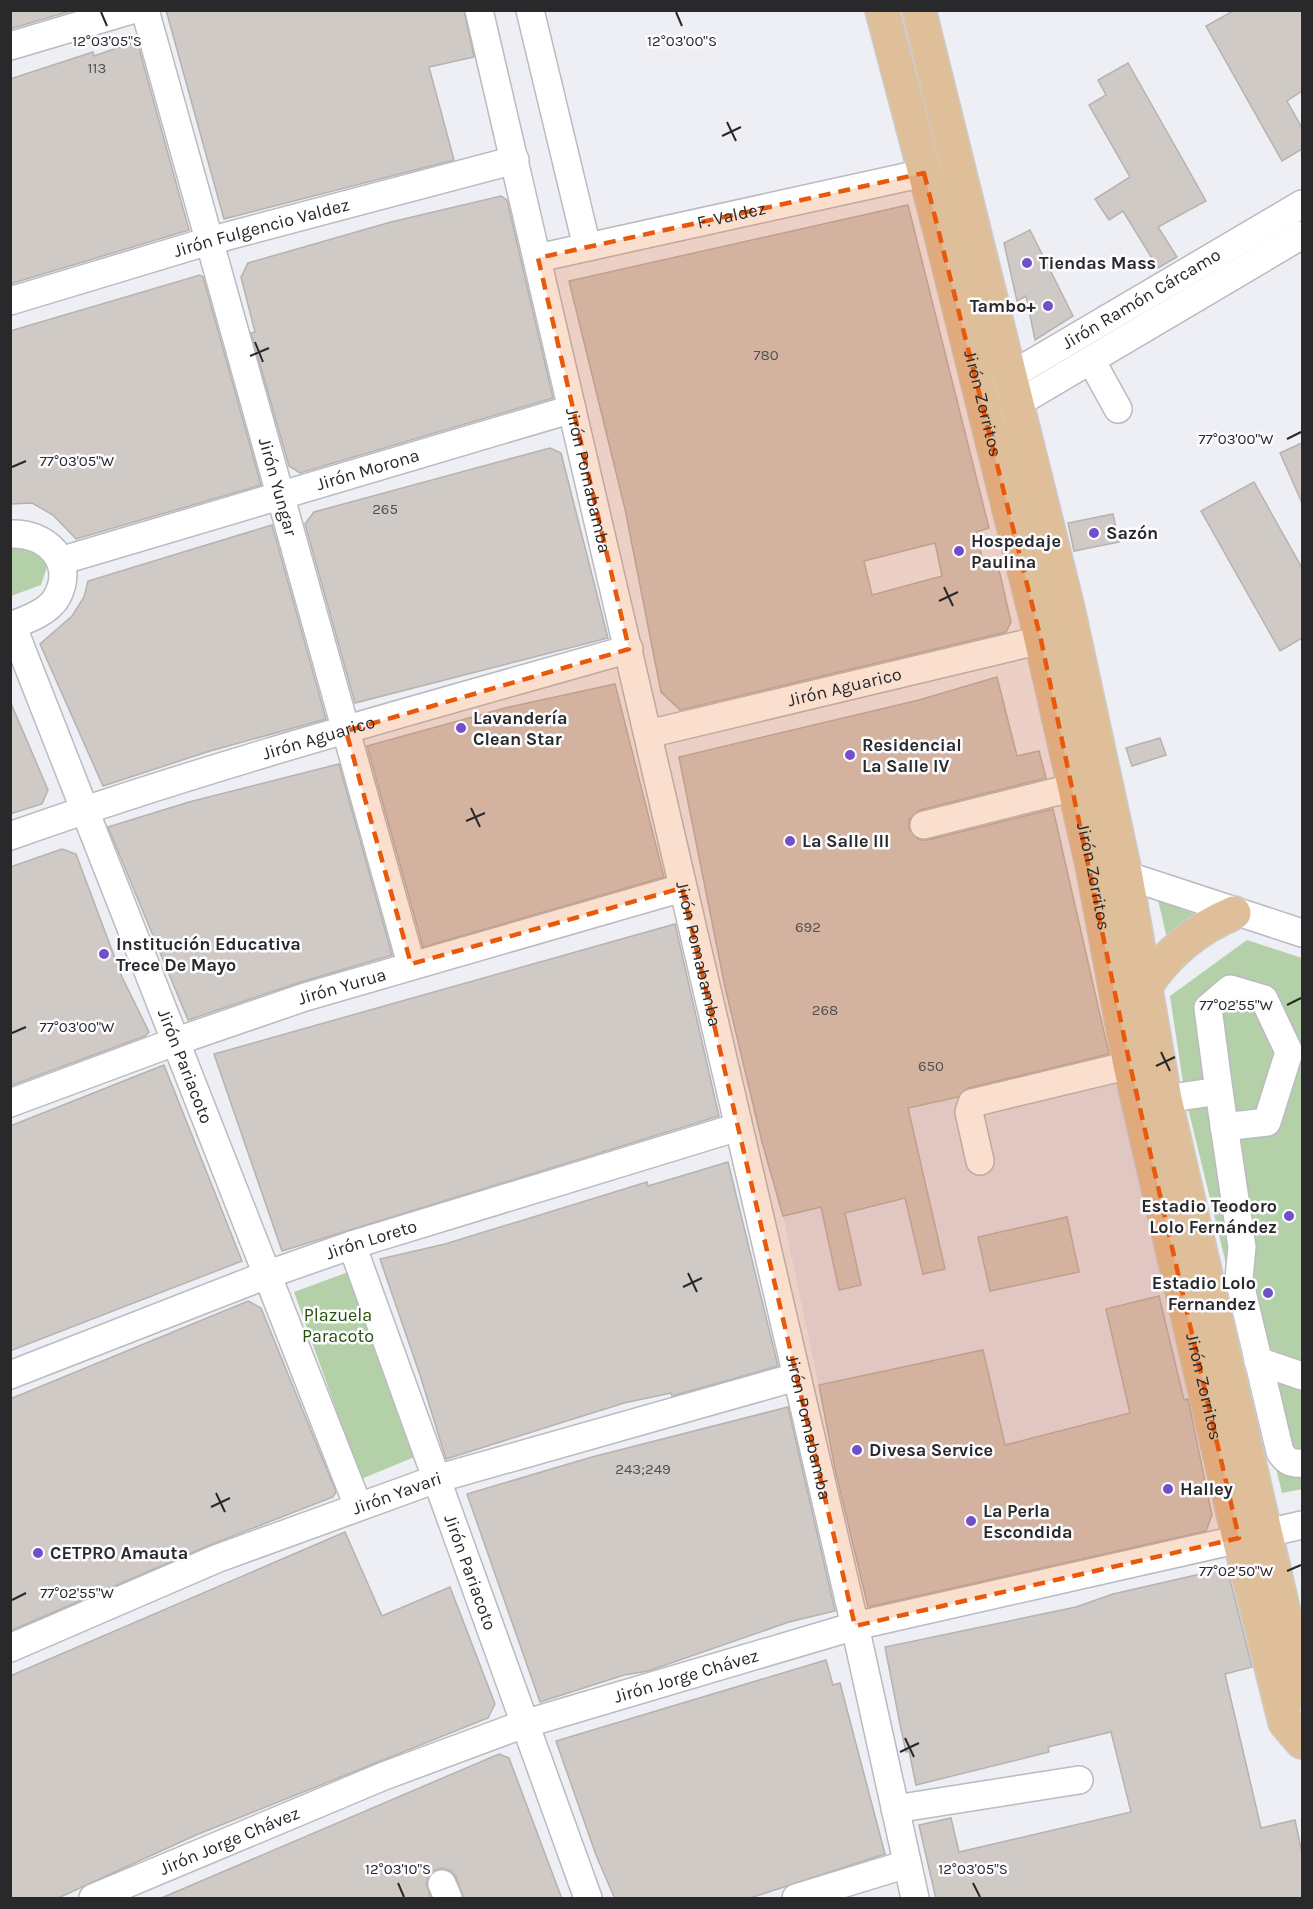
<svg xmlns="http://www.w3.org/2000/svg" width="1313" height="1909" font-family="Karla,sans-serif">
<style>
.built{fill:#e0e1ef}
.green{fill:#b4d0a8}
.building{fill:#cfcac5;stroke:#b7b2ae;stroke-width:1.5;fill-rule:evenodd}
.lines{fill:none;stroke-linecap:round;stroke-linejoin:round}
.minor-casing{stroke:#babbc1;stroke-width:30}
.major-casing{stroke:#ccc;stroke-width:36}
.minor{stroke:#fff;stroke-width:27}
.major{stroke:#dfbf99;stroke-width:33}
.marked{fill:#e8590c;fill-opacity:0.2;stroke:#e8590c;stroke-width:4.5;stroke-dasharray:12 8;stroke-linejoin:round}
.ticks{fill:none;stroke:#29292b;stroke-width:2}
.poi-dot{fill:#704fc9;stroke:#fcfcff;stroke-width:2}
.labels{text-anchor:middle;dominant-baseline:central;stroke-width:5;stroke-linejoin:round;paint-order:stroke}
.number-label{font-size:15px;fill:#525152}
.street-label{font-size:18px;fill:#29292b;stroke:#fcfcff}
.poi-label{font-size:18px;font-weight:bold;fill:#29292b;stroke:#fcfcff;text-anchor:start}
.park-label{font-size:18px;fill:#264f09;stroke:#fcfcff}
.ticks-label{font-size:15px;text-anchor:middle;fill:#29292b;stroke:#fcfcff;stroke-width:5;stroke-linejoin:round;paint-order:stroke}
</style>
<rect width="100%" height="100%" fill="#eeeef5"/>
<polygon class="built" points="1114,1061 1188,1399 1005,1445 982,1350 819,1385 783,1216 866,1196 868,1207 929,1191 908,1108"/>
<g class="green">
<polygon points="10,547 35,549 48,564 41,585 11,596"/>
<polygon points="1158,900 1200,916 1169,947"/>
<polygon points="1247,940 1302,958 1302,1489 1282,1493 1185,1096 1170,996"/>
<polygon points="351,1271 417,1456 361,1479 294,1292"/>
</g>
<g class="building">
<polygon points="10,10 74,10 10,29"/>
<polygon points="166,10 464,10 474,57 429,67 454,160 224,219"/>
<polygon points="1235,10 1302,10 1302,91 1287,101 1302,128 1302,149 1282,161 1206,26"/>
<polygon points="137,41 189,230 10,284 10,79 93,52 94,56"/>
<polygon points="1128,63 1206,201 1158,227 1177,257 1158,268 1123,211 1109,220 1095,199 1130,177 1089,105 1106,95 1098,80"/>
<polygon points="501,196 507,200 553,398 300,473 289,466 251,333 255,332 241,277 248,263 391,222"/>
<path d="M908,205L989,528L976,532L984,565L997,561L1011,622L1006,632L680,710L661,692L625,509L569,281ZM935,543L942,576L872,595L864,561Z"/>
<polygon points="1030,230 1073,316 1035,340 1026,296 1017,301 1004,243"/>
<polygon points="200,275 203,277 261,485 76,539 53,515 32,503 10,504 10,331"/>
<polygon points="1302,443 1302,503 1280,453"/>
<polygon points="550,448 561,453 608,638 355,703 305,524 314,512"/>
<polygon points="1254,482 1302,568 1302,638 1280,651 1201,511"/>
<polygon points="1113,514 1119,542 1074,551 1068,523"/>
<polygon points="272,525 326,719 210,751 103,786 40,644 72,616 84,597 88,581"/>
<polygon points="997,677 1017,756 1039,751 1046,778 920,810 909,820 909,829 919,840 928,840 1053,809 1109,1054 968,1088 958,1097 908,1108 945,1269 923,1274 905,1198 845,1213 861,1285 839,1290 821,1207 783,1216 762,1142 725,987 679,757 919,700"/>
<polygon points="615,684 664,877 423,947 367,746 505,708"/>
<polygon points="10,701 48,790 42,804 10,814"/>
<polygon points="1160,738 1166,755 1132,766 1126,748"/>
<polygon points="339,764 392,955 301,982 188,1020 108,827 189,802"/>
<polygon points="62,849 76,854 122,977 149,1032 145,1036 10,1086 10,867"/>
<polygon points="675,924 719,1116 282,1251 214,1054"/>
<polygon points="164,1065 242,1261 10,1351 10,1126"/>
<polygon points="728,1162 778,1366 672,1396 671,1393 624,1403 446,1459 420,1375 380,1259 445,1244 647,1182 648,1186"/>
<polygon points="1067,1217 1079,1272 990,1291 978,1237"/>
<polygon points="1159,1296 1184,1400 1188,1399 1212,1515 1206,1531 868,1607 835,1469 819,1385 983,1350 1005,1445 1130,1413 1106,1309"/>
<polygon points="248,1301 261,1308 336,1492 333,1497 210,1545 10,1631 10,1399"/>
<polygon points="788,1407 835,1611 789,1622 648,1671 624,1675 540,1702 467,1494 592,1457"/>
<polygon points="345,1532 382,1616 450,1587 495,1704 488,1718 196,1835 56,1899 10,1899 10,1676"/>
<polygon points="1227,1568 1252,1667 1225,1674 1261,1828 1295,1820 1302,1853 1302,1899 936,1899 919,1825 951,1818 959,1852 1131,1812 1111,1732 1048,1747 1049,1752 916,1785 909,1751 906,1752 900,1724 885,1647 1076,1607 1113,1594"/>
<polygon points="826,1660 833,1685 840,1683 885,1854 747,1899 615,1899 596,1855 556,1741"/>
<polygon points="499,1754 509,1758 562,1899 464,1899 456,1877 451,1871 443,1868 435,1870 429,1875 426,1883 431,1899 159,1899"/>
</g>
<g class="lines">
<g class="minor-casing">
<g id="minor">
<path id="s1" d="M145,10L411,964"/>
<path id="s2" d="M479,10L855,1626L915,1898"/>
<polyline points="530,10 587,247"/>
<polyline points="10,46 131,10"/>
<path id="s3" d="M538,258L924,173"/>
<path id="s4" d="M10,301L209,241L515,160"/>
<polyline points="1091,360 1118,409"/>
<path id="s5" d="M993,386L1302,204"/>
<polyline points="1001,413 1302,235"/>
<path d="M10,534C46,532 76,561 57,597C49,612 26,620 10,626"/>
<path id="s6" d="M60,561L572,409"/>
<path id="s7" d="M12,625L358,1506"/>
<path id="s8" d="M648,734L1041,640"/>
<polyline points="924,825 1075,787"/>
<path id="s9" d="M10,836C213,764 422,708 629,649"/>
<polyline points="1110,870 1302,933"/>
<polyline points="1219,1091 1208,1008 1230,989 1264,999 1289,1052 1267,1122 1224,1127"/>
<path d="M1165,1099L1219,1091L1242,1247L1239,1279L1280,1452C1286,1461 1291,1464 1302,1463"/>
<path id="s10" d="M10,1103L177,1041L305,997L682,888"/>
<polyline points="980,1161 969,1112 972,1103 1130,1065"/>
<path id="s11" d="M352,1245L588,1898"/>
<polyline points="1258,1361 1302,1376"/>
<path id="s12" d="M10,1375L269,1274L352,1245L738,1127"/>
<path id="s13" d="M10,1648L216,1559L436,1479L796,1377"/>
<polyline points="895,1809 1079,1780"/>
<polyline points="442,1884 448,1898"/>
<path id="s14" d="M93,1898L384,1776L524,1724L855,1626L1302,1525"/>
<polyline points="796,1898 907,1864"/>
</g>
</g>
<g class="major-casing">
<g id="major">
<path id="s15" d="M882,10L940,230L1036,617L1092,864L1130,1065L1239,1538L1285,1722L1302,1742"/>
<polyline points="919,10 1068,609 1126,877 1165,1099 1302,1691"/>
<path d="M1145,987C1167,953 1196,929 1234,913"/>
</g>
</g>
<use href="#minor" class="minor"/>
<use href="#major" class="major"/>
</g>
<path class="marked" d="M924,173L1041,640L1130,1065L1239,1538L855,1626L682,888L411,964L346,731L629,649L538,258Z"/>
<path class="ticks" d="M101,12L107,26M676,12L682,26M727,122L736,141M722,136L741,127M255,342L263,362M250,356L269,348M1287,439L1301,432M12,467L26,461M944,587L953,606M939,601L958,592M471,808L480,827M466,821L485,813M1287,1005L1301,998M12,1033L26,1027M1161,1052L1170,1071M1156,1066L1175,1057M688,1273L697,1292M683,1287L702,1278M216,1493L225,1512M211,1507L230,1498M1287,1571L1301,1565M12,1600L26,1593M905,1738L914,1757M900,1752L919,1743M398,1883L404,1897M973,1883L980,1897"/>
<g class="poi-dot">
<circle cx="1027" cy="263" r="6"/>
<circle cx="1048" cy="306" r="6"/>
<circle cx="1094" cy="533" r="6"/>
<circle cx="959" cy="551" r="6"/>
<circle cx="461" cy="728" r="6"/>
<circle cx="850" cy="755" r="6"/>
<circle cx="790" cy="841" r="6"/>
<circle cx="104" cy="954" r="6"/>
<circle cx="1289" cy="1216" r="6"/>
<circle cx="1268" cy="1293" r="6"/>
<circle cx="857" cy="1450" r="6"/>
<circle cx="1168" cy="1489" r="6"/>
<circle cx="971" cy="1521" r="6"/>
<circle cx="38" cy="1553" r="6"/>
</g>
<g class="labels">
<g class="number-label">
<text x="97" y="68">113</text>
<text x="766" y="355">780</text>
<text x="385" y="509">265</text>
<text x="808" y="927">692</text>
<text x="825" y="1010">268</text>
<text x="931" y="1066">650</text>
<text x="643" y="1469">243;249</text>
</g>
<g class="street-label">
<text stroke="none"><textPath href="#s3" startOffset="198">F. Valdez</textPath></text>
<text stroke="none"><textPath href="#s4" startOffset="262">Jirón Fulgencio Valdez</textPath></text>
<text stroke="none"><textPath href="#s5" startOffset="172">Jirón Ramón Cárcamo</textPath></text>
<text stroke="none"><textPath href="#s15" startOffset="406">Jirón Zorritos</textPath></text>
<text stroke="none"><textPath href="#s6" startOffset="321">Jirón Morona</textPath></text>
<text stroke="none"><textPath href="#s2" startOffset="483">Jirón Pomabamba</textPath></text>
<text stroke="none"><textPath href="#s1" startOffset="495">Jirón Yungar</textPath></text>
<text stroke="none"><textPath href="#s8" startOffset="202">Jirón Aguarico</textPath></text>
<text stroke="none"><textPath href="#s9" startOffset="324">Jirón Aguarico</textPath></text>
<text stroke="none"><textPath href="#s15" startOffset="892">Jirón Zorritos</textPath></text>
<text stroke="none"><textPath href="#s2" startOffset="969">Jirón Pomabamba</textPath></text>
<text stroke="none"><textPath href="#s10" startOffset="352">Jirón Yurua</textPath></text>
<text stroke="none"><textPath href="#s7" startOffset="474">Jirón Pariacoto</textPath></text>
<text stroke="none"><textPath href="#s12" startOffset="386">Jirón Loreto</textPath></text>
<text stroke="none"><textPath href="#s15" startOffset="1414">Jirón Zorritos</textPath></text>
<text stroke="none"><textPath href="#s2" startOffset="1455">Jirón Pomabamba</textPath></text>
<text stroke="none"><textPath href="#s13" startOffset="417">Jirón Yavari</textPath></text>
<text stroke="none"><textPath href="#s11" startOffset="348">Jirón Pariacoto</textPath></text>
<text stroke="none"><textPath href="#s14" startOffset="634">Jirón Jorge Chávez</textPath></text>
<text stroke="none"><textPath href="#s14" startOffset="148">Jirón Jorge Chávez</textPath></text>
</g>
<g class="poi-label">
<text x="1039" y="263">Tiendas Mass</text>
<text x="1036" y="306" text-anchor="end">Tambo+</text>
<text x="1106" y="533">Sazón</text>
<text x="971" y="541">Hospedaje<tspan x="971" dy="21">Paulina</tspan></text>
<text x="473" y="718">Lavandería<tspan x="473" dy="21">Clean Star</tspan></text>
<text x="862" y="745">Residencial<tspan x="862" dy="21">La Salle IV</tspan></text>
<text x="802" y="841">La Salle III</text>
<text x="116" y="944">Institución Educativa<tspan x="116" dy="21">Trece De Mayo</tspan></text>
<text x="1277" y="1206" text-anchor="end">Estadio Teodoro<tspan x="1277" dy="21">Lolo Fernández</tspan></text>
<text x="1256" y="1283" text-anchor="end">Estadio Lolo<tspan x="1256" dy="21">Fernandez</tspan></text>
<text x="869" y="1450">Divesa Service</text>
<text x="1180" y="1489">Halley</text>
<text x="983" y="1511">La Perla<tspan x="983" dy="21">Escondida</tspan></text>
<text x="50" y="1553">CETPRO Amauta</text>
</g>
<g class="park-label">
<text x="338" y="1315">Plazuela<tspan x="338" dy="21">Paracoto</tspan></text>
</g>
</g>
<g class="ticks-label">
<text x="107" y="46">12°03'05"S</text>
<text x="682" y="46">12°03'00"S</text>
<text x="1236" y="444">77°03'00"W</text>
<text x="77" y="466">77°03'05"W</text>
<text x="1236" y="1010">77°02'55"W</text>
<text x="77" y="1032">77°03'00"W</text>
<text x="1236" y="1576">77°02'50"W</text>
<text x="77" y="1598">77°02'55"W</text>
<text x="398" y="1874">12°03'10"S</text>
<text x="973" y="1874">12°03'05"S</text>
</g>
<rect width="1313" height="1909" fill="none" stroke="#29292b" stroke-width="24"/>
</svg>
